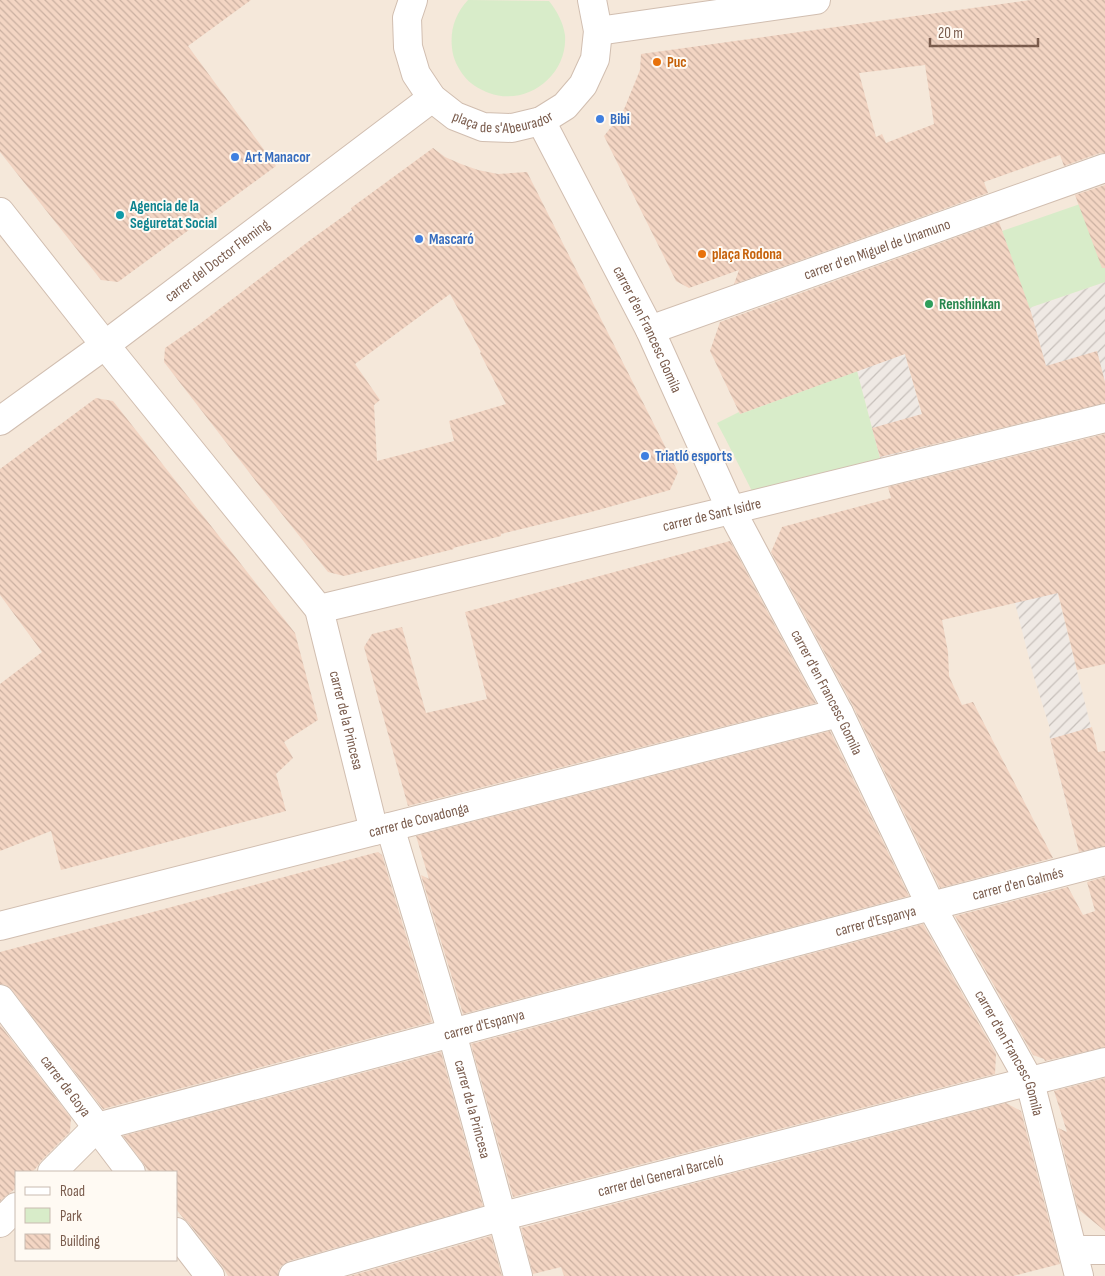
<svg xmlns="http://www.w3.org/2000/svg" width="1105" height="1276" font-family="'Sofia Sans Condensed',sans-serif">
<style>
.residential{fill:#f5e8da;fill-rule:evenodd}
.industrial{fill:url(#industrial-furrows)}
.green{fill:#d8ecc9}
.building{fill:url(#building-back-hatch);fill-rule:evenodd}
.lines{fill:none;stroke-linecap:round;stroke-linejoin:round}
.minor-casing{stroke:#d1beb0;stroke-width:30}
.minor{stroke:#fff;stroke-width:28}
.food-dot{fill:#e8710a;stroke:#fffaf3;stroke-width:2}
.shop-dot{fill:#3f7fe0;stroke:#fffaf3;stroke-width:2}
.culture-dot{fill:#0f9aa8;stroke:#fffaf3;stroke-width:2}
.leisure-dot{fill:#2e9e5b;stroke:#fffaf3;stroke-width:2}
.labels{text-anchor:middle;dominant-baseline:central;stroke-width:4;stroke-linejoin:round;paint-order:stroke}
.food-label{font-size:15px;font-weight:bold;fill:#c56008;stroke:#fffaf3;text-anchor:start}
.street-label{font-size:15px;fill:#7a5c4d;stroke:#fffaf3}
.shop-label{font-size:15px;font-weight:bold;fill:#366cbe;stroke:#fffaf3;text-anchor:start}
.culture-label{font-size:15px;font-weight:bold;fill:#0d838f;stroke:#fffaf3;text-anchor:start}
.leisure-label{font-size:15px;font-weight:bold;fill:#27864d;stroke:#fffaf3;text-anchor:start}
</style>
<defs>
<pattern id="industrial-furrows" width="10" height="10" patternUnits="userSpaceOnUse" patternTransform="scale(1.25)"><rect width="10" height="10" fill="#efe9e4"/><path d="M-1 1l2-2M0 10L10 0M9 11l2-2" fill="none" stroke="#c7c0bb"/></pattern>
<pattern id="building-back-hatch" width="6" height="6" patternUnits="userSpaceOnUse" patternTransform="scale(1.25)"><rect width="6" height="6" fill="#f3d5c3"/><path d="M-1 5l2 2M0 0l6 6M5-1l2 2" fill="none" stroke="#cab0a1"/></pattern>
</defs>
<rect width="100%" height="100%" fill="#fdf6ec"/>
<path class="residential" d="M0,0H1105V1276H0ZM16,1172H176V1260H16Z"/>
<g class="industrial">
<polygon points="1105,282 1105,402 1060,414 1029,308"/>
<polygon points="905,354 931,448 881,462 857,371"/>
<polygon points="1052,571 1093,735 1105,846 1080,852 1067,806 1050,739 1049,733 1051,732 1033,674 1010,583"/>
</g>
<g class="green">
<path d="M468,0L549,1C557,11 563,22 565,35C568,75 527,107 489,93C479,89 470,84 464,76C458,68 453,59 452,48C450,30 455,14 468,0Z"/>
<polygon points="1103,196 1105,203 1105,282 1029,308 1002,231"/>
<polygon points="857,371 881,462 754,495 725,438 717,423 739,412 740,414"/>
</g>
<g class="building">
<polygon points="0,0 251,0 188,46 276,166 118,282 101,280 0,152"/>
<path d="M1031,0H1105V153H1100L1064,166L1060,155L984,182L988,193L734,284L739,270L689,288L676,281L604,136L620,116L625,107L640,70L641,54ZM925,65L934,124L886,143L882,134L876,137L859,73Z"/>
<path d="M433,148L445,157L461,164L478,170L498,174L527,172L678,472L670,490L591,512L501,534V536L453,548L454,549L344,576L328,572L262,489L164,362L165,348L197,326L313,238L352,210L351,208ZM450,294L481,352L480,353L506,404L449,421L454,441L377,461L374,405L380,400L355,364Z"/>
<polygon points="1105,185 1105,268 1102,268 1075,195"/>
<polygon points="999,222 1031,312 1046,366 1097,351 1105,382 1105,403 880,457 872,428 922,414 905,354 740,414 710,351 720,322"/>
<polygon points="96,398 113,401 295,633 318,720 284,742 293,758 276,774 286,811 61,870 51,831 0,851 0,684 42,652 0,595 0,469"/>
<polygon points="1105,434 1105,664 1077,670 1058,593 942,620 948,652 949,676 962,705 973,702 1053,858 940,888 853,706 771,552 782,527 891,498 888,487"/>
<polygon points="730,541 816,703 408,806 364,647 372,634 402,627 426,713 487,699 465,612"/>
<polygon points="1092,727 1098,752 1105,751 1105,846 1079,852 1050,739"/>
<polygon points="830,731 909,896 463,1014 421,875 429,879 416,836"/>
<polygon points="378,852 382,855 432,1022 103,1109 12,990 6,985 0,984 0,952 134,917"/>
<polygon points="1105,877 1105,1047 1045,1061 1044,1059 1033,1055 955,916 1068,887 1083,915 1095,911 1087,882"/>
<polygon points="923,924 996,1054 995,1074 513,1197 471,1044"/>
<polygon points="0,1025 71,1118 70,1132 41,1161 37,1167 32,1172 16,1172 16,1188 0,1201"/>
<polygon points="441,1052 483,1206 289,1261 281,1266 278,1272 278,1276 228,1276 222,1266 188,1222 184,1219 176,1209 176,1172 149,1172 143,1163 123,1136"/>
<polygon points="1105,1078 1105,1231 1078,1209 1058,1128 1067,1132 1054,1091"/>
<polygon points="1006,1103 1021,1111 1060,1264 1013,1276 564,1276 561,1267 533,1274 521,1228"/>
<polygon points="491,1236 502,1276 350,1276"/>
</g>
<g class="lines">
<g class="minor-casing">
<g id="minor">
<path id="s1" d="M413,0L407,18L408,47L416,74L432,98L455,116L483,127L512,128L541,121L565,106L583,85L595,59L598,31L592,0"/>
<polyline points="598,31 816,0"/>
<path id="s2" d="M541,121L650,330L731,510L839,713L931,906L1030,1082L1079,1276"/>
<path id="s3" d="M0,212L105,345L319,609L374,831"/>
<path id="s4" d="M650,330L1105,168"/>
<path id="s5" d="M0,421L105,345L432,98"/>
<path id="s6" d="M319,609L731,510L1105,418"/>
<path id="s7" d="M390,827L452,1033L518,1276"/>
<path id="s8" d="M0,926L839,713"/>
<path id="s9" d="M0,999L131,1172"/>
<path id="s10" d="M52,1172L97,1127L931,906L1105,861"/>
<polyline points="0,1223 16,1207"/>
<polyline points="176,1232 210,1276"/>
<polyline points="1073,1250 1105,1250"/>
<path id="s11" d="M293,1276L503,1216L1105,1062"/>
</g>
</g>
<use href="#minor" class="minor"/>
</g>
<g class="food-dot">
<circle cx="657" cy="62" r="5"/>
<circle cx="702" cy="254" r="5"/>
</g>
<g class="shop-dot">
<circle cx="600" cy="119" r="5"/>
<circle cx="235" cy="157" r="5"/>
<circle cx="419" cy="239" r="5"/>
<circle cx="645" cy="456" r="5"/>
</g>
<circle class="culture-dot" cx="120" cy="215" r="5"/>
<circle class="leisure-dot" cx="929" cy="304" r="5"/>
<g class="labels">
<g class="food-label">
<text x="667" y="62">Puc</text>
<text x="712" y="254">plaça Rodona</text>
</g>
<g class="street-label">
<text stroke="none"><textPath href="#s1" startOffset="184">plaça de s'Abeurador</textPath></text>
<text stroke="none"><textPath href="#s4" startOffset="241">carrer d'en Miguel de Unamuno</textPath></text>
<text stroke="none"><textPath href="#s5" startOffset="270">carrer del Doctor Fleming</textPath></text>
<text stroke="none"><textPath href="#s2" startOffset="234">carrer d'en Francesc Gomila</textPath></text>
<text stroke="none"><textPath href="#s6" startOffset="404">carrer de Sant Isidre</textPath></text>
<text stroke="none"><textPath href="#s2" startOffset="639">carrer d'en Francesc Gomila</textPath></text>
<text stroke="none"><textPath href="#s3" startOffset="624">carrer de la Princesa</textPath></text>
<text stroke="none"><textPath href="#s8" startOffset="432">carrer de Covadonga</textPath></text>
<text stroke="none"><textPath href="#s10" startOffset="1016">carrer d'en Galmés</textPath></text>
<text stroke="none"><textPath href="#s10" startOffset="869">carrer d'Espanya</textPath></text>
<text stroke="none"><textPath href="#s10" startOffset="464">carrer d'Espanya</textPath></text>
<text stroke="none"><textPath href="#s2" startOffset="1044">carrer d'en Francesc Gomila</textPath></text>
<text stroke="none"><textPath href="#s9" startOffset="109">carrer de Goya</textPath></text>
<text stroke="none"><textPath href="#s7" startOffset="294">carrer de la Princesa</textPath></text>
<text stroke="none"><textPath href="#s11" startOffset="381">carrer del General Barceló</textPath></text>
</g>
<g class="shop-label">
<text x="610" y="119">Bibi</text>
<text x="245" y="157">Art Manacor</text>
<text x="429" y="239">Mascaró</text>
<text x="655" y="456">Triatló esports</text>
</g>
<g class="culture-label">
<text x="130" y="206">Agencia de la<tspan x="130" dy="17">Seguretat Social</tspan></text>
</g>
<g class="leisure-label">
<text x="939" y="304">Renshinkan</text>
</g>
</g>
<rect x="15" y="1171" width="162" height="90" fill="#fffaf3" stroke="#cabbb1"/>
<rect x="25" y="1187" width="25" height="8" fill="#ffffff" stroke="#cabbb1"/>
<text x="60" y="1196" font-size="15" fill="#7a5c4d">Road</text>
<rect x="25" y="1208" width="25" height="15" fill="#d8ecc9" stroke="#cabbb1"/>
<text x="60" y="1221" font-size="15" fill="#7a5c4d">Park</text>
<rect x="25" y="1234" width="25" height="15" fill="url(#building-back-hatch)" stroke="#cabbb1"/>
<text x="60" y="1246" font-size="15" fill="#7a5c4d">Building</text>
<path d="M930 38v8h108v-8" fill="none" stroke="#7a5c4d" stroke-width="2.5"/>
<text x="938" y="38" font-size="15" fill="#7a5c4d" stroke="#fffaf3" stroke-width="4" paint-order="stroke">20 m</text>
</svg>
